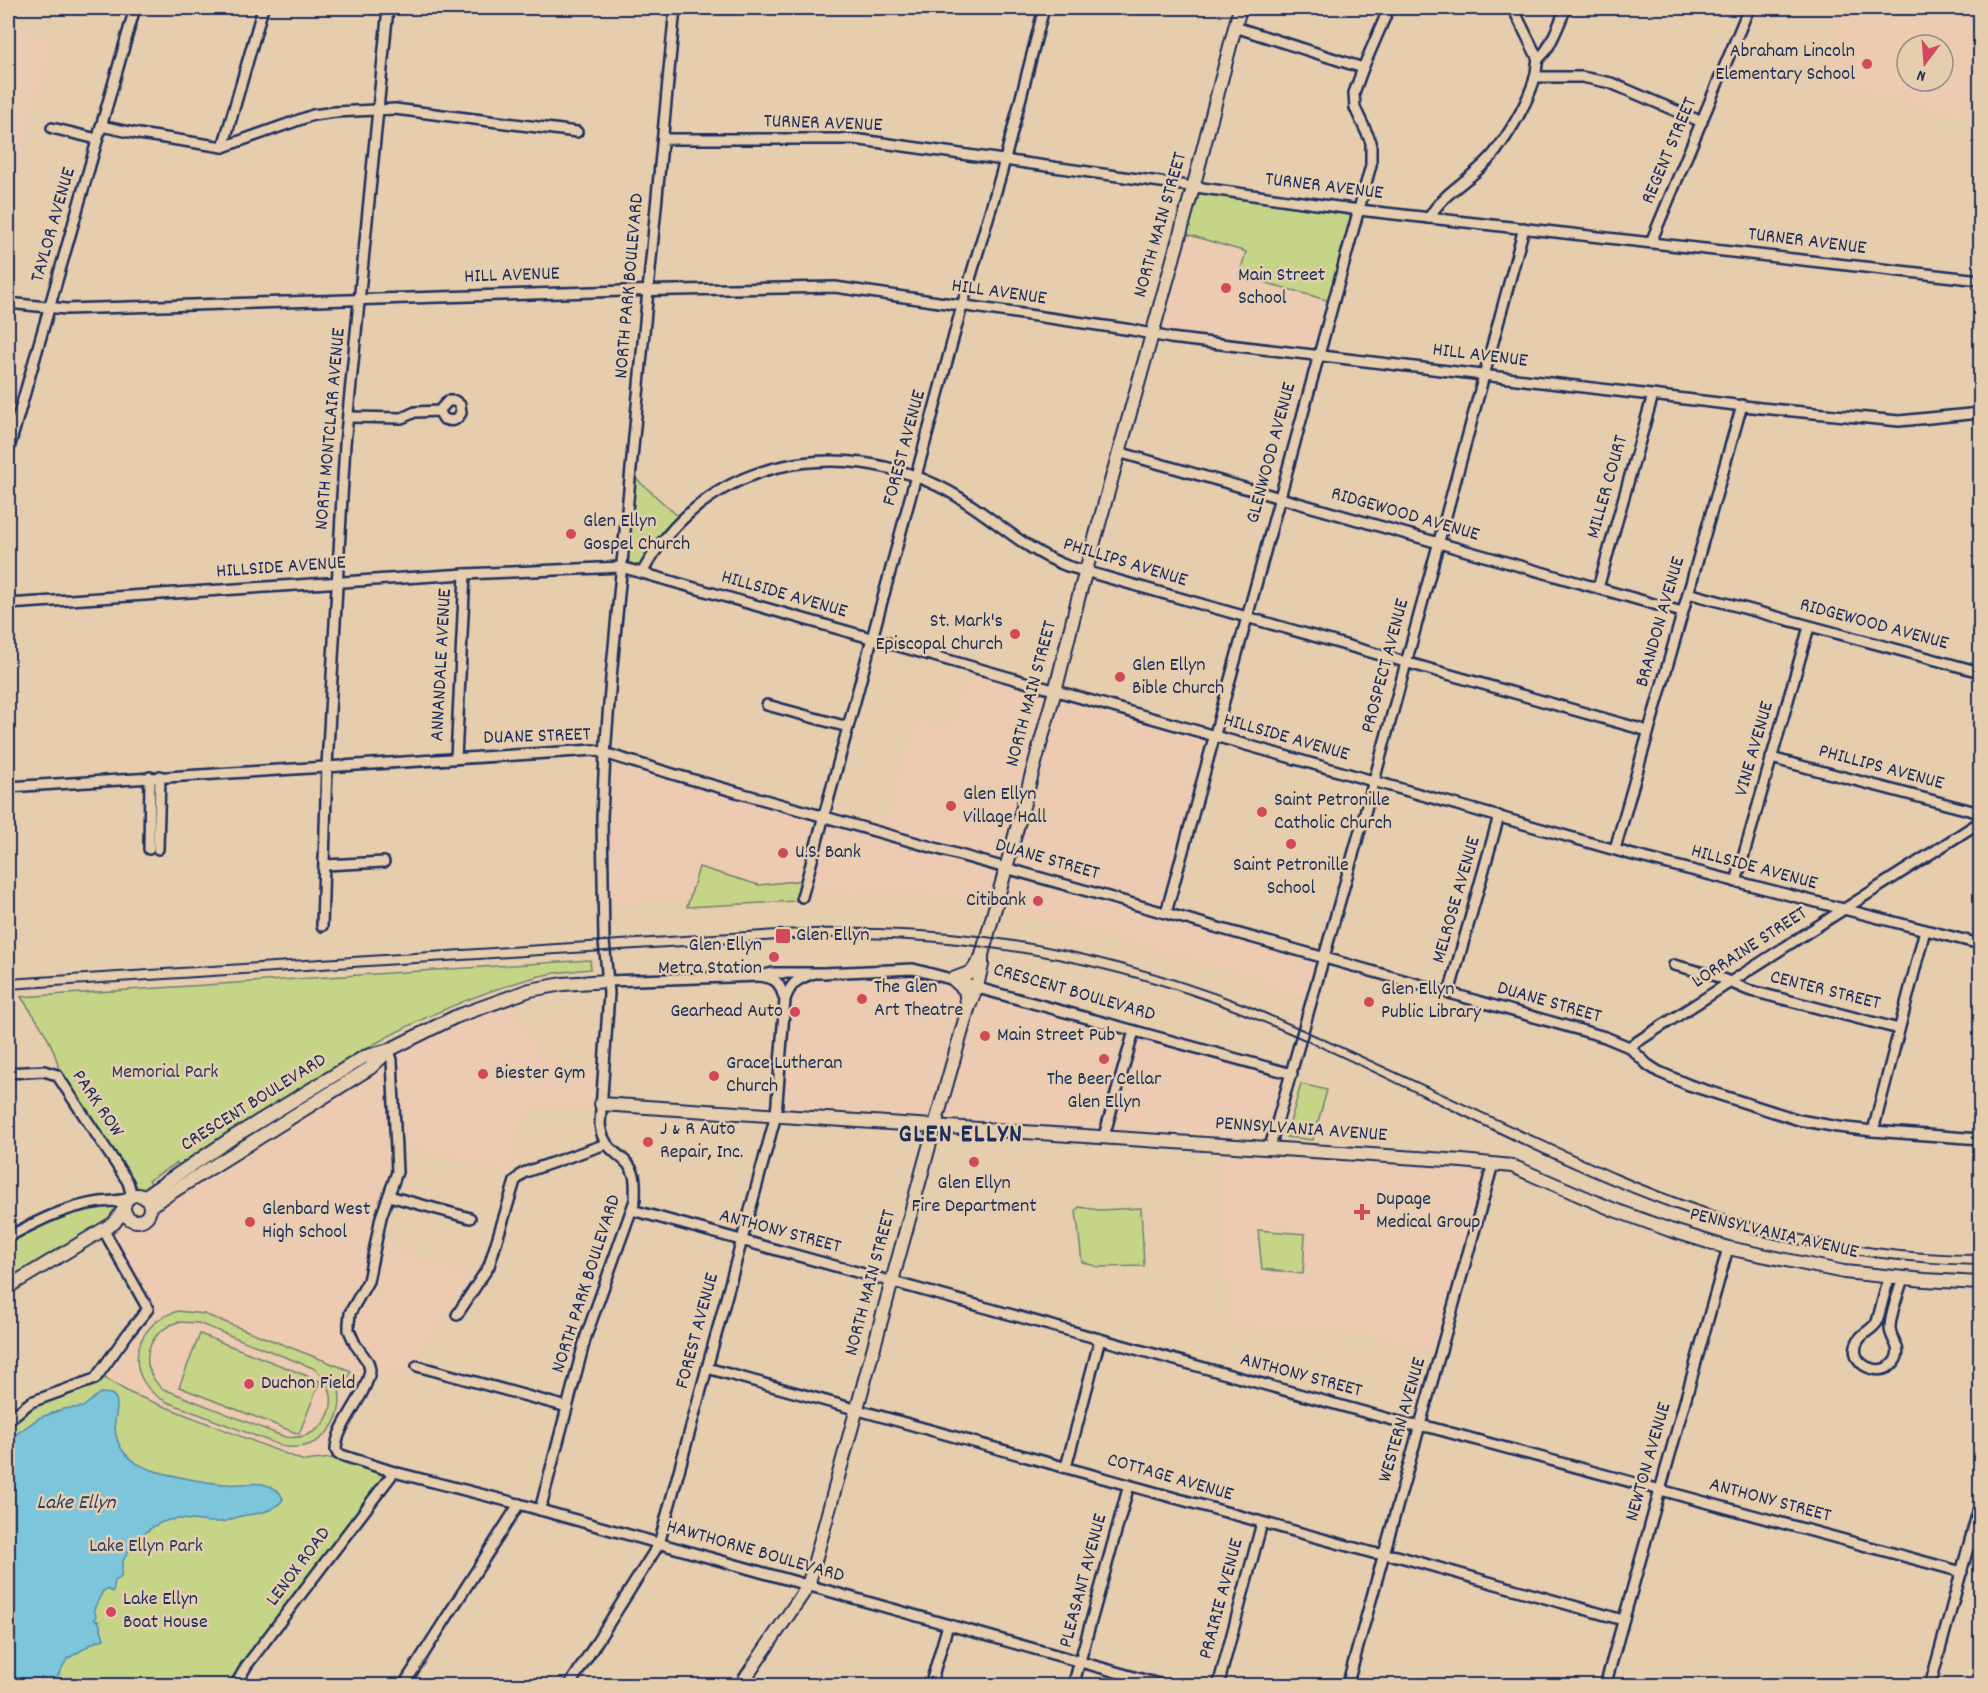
<svg xmlns="http://www.w3.org/2000/svg" width="1988" height="1693" font-family="Dekko,sans-serif">
<style>
.built{fill:#edcab2;fill-rule:evenodd}
.green{fill:#c6d488;stroke:#708273;stroke-width:1.5;fill-rule:evenodd}
.water{fill:#7bc5da;stroke:#5589a8;stroke-width:1.5}
.lines{fill:none;stroke-linecap:round;stroke-linejoin:round}
.minor-casing{stroke:#1b2f5e;stroke-width:14}
.tertiary-casing{stroke:#1b2f5e;stroke-width:16}
.minor{stroke:#e6cdae;stroke-width:9}
.tertiary{stroke:#e6cdae;stroke-width:12}
.rail{stroke:#1b2f5e;stroke-width:2}
.poi-dot{fill:#d1495b;stroke:#e6cdae;stroke-width:2}
.labels{text-anchor:middle;dominant-baseline:central;stroke-width:5;stroke-linejoin:round;paint-order:stroke}
.poi-label{font-size:20px;fill:#1b2f5e;stroke:#e6cdae;text-anchor:start}
.street-label{font-size:20px;fill:#1b2f5e;stroke:#e6cdae}
.park-label{font-size:20px;fill:#2c4062;stroke:#e6cdae}
.water-label{font-size:21px;font-style:italic;fill:#253e6a;stroke:#e6cdae}
.district-label{font-size:26px;font-weight:bold;letter-spacing:1.5px;fill:#1b2f5e;stroke:#e6cdae}
</style>
<rect width="100%" height="100%" fill="#e6cdae"/>
<filter id="ink" filterUnits="userSpaceOnUse"><feTurbulence type="fractalNoise" baseFrequency=".0167" numOctaves="2"/><feDisplacementMap in="SourceGraphic" scale="12" xChannelSelector="R" yChannelSelector="G"/><feConvolveMatrix kernelMatrix="1 2 1 2 8 2 1 2 1" color-interpolation-filters="sRGB"/></filter>
<g filter="url(#ink)">
<g class="built">
<path d="M1841,8H1980V48L1962,118L1822,81ZM1907,45H1943V81H1907Z"/>
<polygon points="8,25 54,38 8,205"/>
<polygon points="1183,233 1247,252 1240,275 1330,301 1315,353 1155,332"/>
<polygon points="966,669 1052,693 1003,864 882,829 905,746 911,738 916,719 950,728"/>
<polygon points="1056,694 1213,738 1165,910 1008,866"/>
<polygon points="606,756 822,817 805,880 759,885 699,867 689,900 605,905"/>
<polygon points="826,818 992,872 997,884 993,902 920,895 805,893"/>
<polygon points="1012,879 1321,960 1311,998 1265,985 1266,980 1003,908"/>
<polygon points="913,971 972,986 934,1123 778,1113 786,975"/>
<polygon points="974,989 1131,1033 1102,1134 938,1123"/>
<polygon points="511,999 539,1057 601,1073 599,1111 536,1107 524,1114 509,1173 394,1142 395,1164 374,1241 473,1276 402,1378 368,1370 367,1380 324,1458 304,1461 130,1393 105,1378 151,1316 102,1233 371,1071 393,1051 455,1020"/>
<polygon points="1136,1034 1288,1076 1268,1145 1107,1134"/>
<polygon points="1217,1146 1490,1166 1438,1354 1368,1334 1228,1325"/>
</g>
<g class="green">
<polygon points="1195,191 1354,211 1330,301 1239,275 1246,252 1183,233"/>
<polygon points="632,475 680,518 638,568 623,564"/>
<polygon points="699,867 759,885 805,880 796,901 687,907"/>
<path d="M590,960L591,969C573,971 553,972 536,977C477,993 422,1017 369,1047L363,1052L231,1132L180,1166L177,1163L149,1180L155,1188L143,1192L140,1191L59,1070C54,1042 37,1020 21,997Z"/>
<polygon points="1301,1084 1327,1090 1313,1140 1286,1137"/>
<polygon points="121,1204 122,1211 8,1281 8,1241 57,1216 79,1209"/>
<polygon points="1079,1207 1099,1210 1141,1208 1144,1266 1098,1267 1082,1262 1076,1210"/>
<polygon points="1258,1230 1305,1234 1303,1274 1262,1269"/>
<path d="M178,1311L204,1314L351,1371L347,1381L335,1377C352,1414 323,1455 282,1446L167,1402C122,1381 130,1324 178,1311ZM178,1322L198,1323L313,1368C349,1393 328,1443 285,1437L161,1388C137,1363 147,1333 178,1322Z"/>
<polygon points="200,1334 320,1381 299,1434 179,1387"/>
<polygon points="105,1378 130,1393 304,1461 331,1458 387,1474 229,1685 8,1686 8,1423 34,1404 97,1383"/>
</g>
<path class="water" d="M100,1393C106,1393 113,1393 116,1399C119,1406 115,1416 115,1422C114,1450 131,1464 155,1471C177,1477 202,1482 224,1484C238,1486 252,1481 266,1485C274,1487 280,1491 283,1499C276,1510 259,1514 246,1515C236,1516 229,1522 220,1522C206,1523 192,1519 178,1519C155,1519 134,1540 124,1559C121,1565 122,1571 121,1577L115,1581L113,1592L107,1589L103,1591L94,1609L96,1616L94,1619L99,1622L104,1639L95,1642L67,1659L56,1679L47,1685H8V1440L39,1418L63,1409L83,1407Z"/>
<g class="lines">
<g class="minor-casing">
<g id="minor">
<polyline points="1513,8 1538,59"/>
<polyline points="1235,27 1363,68"/>
<polyline points="1535,77 1582,77 1611,83 1702,122"/>
<polyline points="101,126 139,134 223,147 313,115 335,112 395,109 577,132"/>
<polyline points="52,128 97,139"/>
<polyline points="663,139 854,139 1359,210 1980,280"/>
<polyline points="223,147 263,8"/>
<path d="M1429,218C1444,190 1477,177 1496,151C1512,129 1527,104 1535,78C1537,72 1536,65 1538,60C1540,56 1545,53 1547,49C1555,36 1560,21 1566,8"/>
<polyline points="1651,242 1749,8"/>
<polyline points="8,303 66,309 623,291 835,287 1132,330 1170,338 1761,408 1899,421 1980,413"/>
<path d="M349,417L402,418L415,412L439,411L444,419C453,422 456,421 461,413L460,405L455,401H448L439,411"/>
<polyline points="8,452 135,8"/>
<polyline points="1118,452 1682,612"/>
<path d="M642,573C703,460 838,432 948,491C991,514 1020,548 1067,566L1648,731"/>
<polyline points="1598,588 1653,395"/>
<polyline points="1688,593 1980,672"/>
<polyline points="8,604 465,574 621,567 1633,855 1980,944"/>
<polyline points="767,705 848,727"/>
<polyline points="456,758 465,574"/>
<polyline points="1771,758 1980,813"/>
<polyline points="8,787 594,750 676,775 1605,1037 1629,1047 1648,1065 1659,1072 1689,1085 1799,1120 1838,1127 1873,1131 1980,1139"/>
<polyline points="149,849 150,777"/>
<polyline points="158,849 160,776"/>
<polyline points="1615,849 1742,405"/>
<polyline points="325,865 384,862"/>
<polyline points="1736,882 1809,627"/>
<polyline points="802,897 962,306 1002,171 1044,8"/>
<polyline points="1166,913 1371,165 1371,142 1355,108 1354,93 1363,68 1389,8"/>
<polyline points="322,926 327,766 345,444 388,8"/>
<polyline points="1674,965 1716,976 1748,990 1899,1029"/>
<polyline points="607,981 760,976 773,973 823,973 913,969 977,986 985,990 1292,1074"/>
<polyline points="1449,993 1499,816"/>
<path d="M785,999C791,984 796,979 812,974"/>
<polyline points="1629,1047 1980,822"/>
<path d="M389,1050L392,1060L397,1172L381,1217L368,1281L350,1313L349,1323V1330L355,1344L368,1362L370,1370C366,1398 336,1425 336,1450L338,1454L394,1472L519,1504L1166,1686"/>
<polyline points="8,1073 44,1071 57,1075 128,1182 132,1196"/>
<polyline points="1873,1131 1925,930"/>
<polyline points="1104,1136 1134,1031"/>
<polyline points="1270,1147 1374,781 1524,228"/>
<polyline points="389,1196 470,1218"/>
<polyline points="125,1205 114,1201 128,1199"/>
<polyline points="632,1210 1411,1425 1429,1427 1962,1572"/>
<path d="M8,1237C41,1219 75,1202 114,1201"/>
<path d="M1889,1277L1877,1322C1872,1330 1862,1333 1858,1341C1845,1364 1884,1382 1896,1359C1902,1346 1890,1339 1890,1328C1890,1314 1899,1292 1903,1278"/>
<polyline points="457,1315 489,1266 515,1181 523,1173 606,1144"/>
<polyline points="417,1366 567,1407"/>
<polyline points="707,1368 1373,1553 1397,1556 1623,1620"/>
<polyline points="8,1420 31,1402 95,1379 129,1332 148,1309 103,1229"/>
<polyline points="1066,1467 1100,1339"/>
<path d="M540,1510L586,1336L635,1200C635,1192 636,1183 634,1175C627,1153 603,1155 600,1124L609,993L604,941L602,817L605,754L611,678L675,8"/>
<polyline points="238,1680 249,1686"/>
<polyline points="235,1686 247,1665 394,1472"/>
<polyline points="403,1686 519,1504"/>
<path d="M569,1686L659,1544L776,1115L785,1000C779,982 778,979 760,976"/>
<polyline points="930,1686 948,1625"/>
<polyline points="1073,1686 1129,1485"/>
<polyline points="1218,1686 1262,1523"/>
<polyline points="1347,1686 1493,1164"/>
<polyline points="1605,1686 1728,1248"/>
<polyline points="1930,1686 1980,1504"/>
</g>
</g>
<g class="tertiary-casing">
<g id="tertiary">
<polyline points="968,1009 965,990 953,979 972,972 980,959"/>
<polyline points="601,1104 1462,1161 1512,1166 1612,1209 1670,1230 1728,1248 1844,1272 1925,1280 1980,1283"/>
<circle cx="137" cy="1208" r="13"/>
<polyline points="144,1197 235,1136 364,1057 389,1050 455,1017 530,990 563,984 607,981"/>
<polyline points="150,1206 370,1068 386,1053"/>
<polyline points="8,1287 114,1223 124,1209"/>
<polyline points="740,1686 808,1586 935,1125 968,1009 977,986 982,965 982,955 1059,676 1078,599 1193,188 1240,8"/>
</g>
</g>
<use href="#minor" class="minor"/>
<use href="#tertiary" class="tertiary"/>
<g class="rail">
<path d="M8,979L777,930C844,927 911,928 978,936C1070,947 1160,972 1246,1005C1337,1044 1426,1087 1515,1128C1576,1156 1636,1185 1699,1206C1789,1237 1886,1255 1980,1255"/>
<path d="M8,989L809,938C945,935 1081,955 1210,1001C1368,1059 1514,1150 1672,1208C1771,1244 1876,1263 1980,1265"/>
</g>
</g>
</g>
<g class="poi-dot">
<circle cx="1867" cy="64" r="6"/>
<circle cx="1226" cy="288" r="6"/>
<circle cx="571" cy="534" r="6"/>
<circle cx="1015" cy="634" r="6"/>
<circle cx="1120" cy="677" r="6"/>
<circle cx="951" cy="806" r="6"/>
<circle cx="1262" cy="812" r="6"/>
<circle cx="1291" cy="844" r="6"/>
<circle cx="783" cy="853" r="6"/>
<circle cx="1038" cy="901" r="6"/>
<rect x="775" y="928" width="16" height="16" rx="3"/>
<circle cx="774" cy="957" r="6"/>
<circle cx="862" cy="999" r="6"/>
<circle cx="1369" cy="1002" r="6"/>
<circle cx="795" cy="1012" r="6"/>
<circle cx="985" cy="1036" r="6"/>
<circle cx="1104" cy="1059" r="6"/>
<circle cx="483" cy="1074" r="6"/>
<circle cx="714" cy="1076" r="6"/>
<circle cx="648" cy="1142" r="6"/>
<circle cx="974" cy="1162" r="6"/>
<path d="M1359 1203h6v6h6v6h-6v6h-6v-6h-6v-6h6z"/>
<circle cx="250" cy="1222" r="6"/>
<circle cx="249" cy="1384" r="6"/>
<circle cx="111" cy="1612" r="6"/>
</g>
<g class="labels">
<g class="poi-label">
<text x="1855" y="52" text-anchor="end">Abraham Lincoln<tspan x="1855" dy="23">Elementary School</tspan></text>
<text x="1238" y="276">Main Street<tspan x="1238" dy="23">School</tspan></text>
<text x="583" y="522">Glen Ellyn<tspan x="583" dy="23">Gospel Church</tspan></text>
<text x="1003" y="622" text-anchor="end">St. Mark's<tspan x="1003" dy="23">Episcopal Church</tspan></text>
<text x="1132" y="666">Glen Ellyn<tspan x="1132" dy="23">Bible Church</tspan></text>
<text x="963" y="795">Glen Ellyn<tspan x="963" dy="23">Village Hall</tspan></text>
<text x="1274" y="801">Saint Petronille<tspan x="1274" dy="23">Catholic Church</tspan></text>
<text x="795" y="853">U.S. Bank</text>
<text x="1291" y="866" text-anchor="middle">Saint Petronille<tspan x="1291" dy="23">School</tspan></text>
<text x="1026" y="901" text-anchor="end">Citibank</text>
<text x="796" y="936">Glen Ellyn</text>
<text x="762" y="946" text-anchor="end">Glen Ellyn<tspan x="762" dy="23">Metra Station</tspan></text>
<text x="874" y="988">The Glen<tspan x="874" dy="23">Art Theatre</tspan></text>
<text x="1381" y="990">Glen Ellyn<tspan x="1381" dy="23">Public Library</tspan></text>
<text x="783" y="1012" text-anchor="end">Gearhead Auto</text>
<text x="997" y="1036">Main Street Pub</text>
<text x="726" y="1064">Grace Lutheran<tspan x="726" dy="23">Church</tspan></text>
<text x="495" y="1074">Biester Gym</text>
<text x="1104" y="1080" text-anchor="middle">The Beer Cellar<tspan x="1104" dy="23">Glen Ellyn</tspan></text>
<text x="660" y="1130">J &amp; R Auto<tspan x="660" dy="23">Repair, Inc.</tspan></text>
<text x="974" y="1184" text-anchor="middle">Glen Ellyn<tspan x="974" dy="23">Fire Department</tspan></text>
<text x="1376" y="1200">Dupage<tspan x="1376" dy="23">Medical Group</tspan></text>
<text x="262" y="1210">Glenbard West<tspan x="262" dy="23">High School</tspan></text>
<text x="261" y="1384">Duchon Field</text>
<text x="123" y="1600">Lake Ellyn<tspan x="123" dy="23">Boat House</tspan></text>
</g>
<g class="street-label">
<text transform="translate(823 124) rotate(2)">TURNER AVENUE</text>
<text transform="translate(1670 151) rotate(-67)">REGENT STREET</text>
<text transform="translate(1324 187) rotate(7)">TURNER AVENUE</text>
<text transform="translate(54 225) rotate(-74)">TAYLOR AVENUE</text>
<text transform="translate(1161 225) rotate(-74)">NORTH MAIN STREET</text>
<text transform="translate(1807 242) rotate(7)">TURNER AVENUE</text>
<text transform="translate(512 276) rotate(-2)">HILL AVENUE</text>
<text transform="translate(630 286) rotate(-85)">NORTH PARK BOULEVARD</text>
<text transform="translate(999 293) rotate(8)">HILL AVENUE</text>
<text transform="translate(1480 356) rotate(7)">HILL AVENUE</text>
<text transform="translate(331 429) rotate(-85)">NORTH MONTCLAIR AVENUE</text>
<text transform="translate(905 448) rotate(-75)">FOREST AVENUE</text>
<text transform="translate(1272 453) rotate(-75)">GLENWOOD AVENUE</text>
<text transform="translate(1608 487) rotate(-74)">MILLER COURT</text>
<text transform="translate(1405 515) rotate(16)">RIDGEWOOD AVENUE</text>
<text transform="translate(1125 563) rotate(17)">PHILLIPS AVENUE</text>
<text transform="translate(281 568) rotate(-4)">HILLSIDE AVENUE</text>
<text transform="translate(784 595) rotate(16)">HILLSIDE AVENUE</text>
<text transform="translate(1661 622) rotate(-74)">BRANDON AVENUE</text>
<text transform="translate(1874 625) rotate(15)">RIDGEWOOD AVENUE</text>
<text transform="translate(442 665) rotate(-87)">ANNANDALE AVENUE</text>
<text transform="translate(1386 666) rotate(-75)">PROSPECT AVENUE</text>
<text transform="translate(1032 694) rotate(-75)">NORTH MAIN STREET</text>
<text transform="translate(537 737) rotate(-2)">DUANE STREET</text>
<text transform="translate(1286 738) rotate(16)">HILLSIDE AVENUE</text>
<text transform="translate(1755 749) rotate(-74)">VINE AVENUE</text>
<text transform="translate(1881 768) rotate(15)">PHILLIPS AVENUE</text>
<text transform="translate(1047 860) rotate(16)">DUANE STREET</text>
<text transform="translate(1754 868) rotate(15)">HILLSIDE AVENUE</text>
<text transform="translate(1457 900) rotate(-74)">MELROSE AVENUE</text>
<text transform="translate(1750 948) rotate(-33)">LORRAINE STREET</text>
<text transform="translate(1825 991) rotate(14)">CENTER STREET</text>
<text transform="translate(1074 993) rotate(16)">CRESCENT BOULEVARD</text>
<text transform="translate(1549 1003) rotate(16)">DUANE STREET</text>
<text transform="translate(254 1103) rotate(-32)">CRESCENT BOULEVARD</text>
<text transform="translate(97 1104) rotate(56)">PARK ROW</text>
<text transform="translate(1301 1130) rotate(4)">PENNSYLVANIA AVENUE</text>
<text transform="translate(780 1232) rotate(15)">ANTHONY STREET</text>
<text transform="translate(1774 1234) rotate(13)">PENNSYLVANIA AVENUE</text>
<text transform="translate(871 1283) rotate(-75)">NORTH MAIN STREET</text>
<text transform="translate(587 1284) rotate(-72)">NORTH PARK BOULEVARD</text>
<text transform="translate(698 1331) rotate(-75)">FOREST AVENUE</text>
<text transform="translate(1301 1376) rotate(15)">ANTHONY STREET</text>
<text transform="translate(1403 1420) rotate(-74)">WESTERN AVENUE</text>
<text transform="translate(1649 1462) rotate(-74)">NEWTON AVENUE</text>
<text transform="translate(1170 1478) rotate(16)">COTTAGE AVENUE</text>
<text transform="translate(1770 1501) rotate(15)">ANTHONY STREET</text>
<text transform="translate(755 1552) rotate(16)">HAWTHORNE BOULEVARD</text>
<text transform="translate(299 1567) rotate(-53)">LENOX ROAD</text>
<text transform="translate(1084 1581) rotate(-75)">PLEASANT AVENUE</text>
<text transform="translate(1222 1599) rotate(-75)">PRAIRIE AVENUE</text>
</g>
<g class="park-label">
<text x="165" y="1073">Memorial Park</text>
<text x="146" y="1547">Lake Ellyn Park</text>
</g>
<g class="water-label">
<text x="76" y="1504">Lake Ellyn</text>
</g>
<g class="district-label">
<text x="961" y="1135">GLEN ELLYN</text>
</g>
</g>
<rect width="1988" height="1693" fill="none" stroke="#e6cdae" stroke-width="30"/>
<rect x="15" y="15" width="1958" height="1663" fill="none" stroke="#1b2f5e" stroke-width="2" filter="url(#ink)"/>
<g transform="translate(1925 63) rotate(196)"><circle r="28" fill="#e6cdae" stroke="#958e8e" stroke-width="1.5"/>
<path d="M0-4.5L10 22L0 15L-10 22Z" fill="#d1495b"/>
<text y="-9" font-size="16" font-weight="bold" text-anchor="middle" fill="#1b2f5e">N</text>
</g>
</svg>
